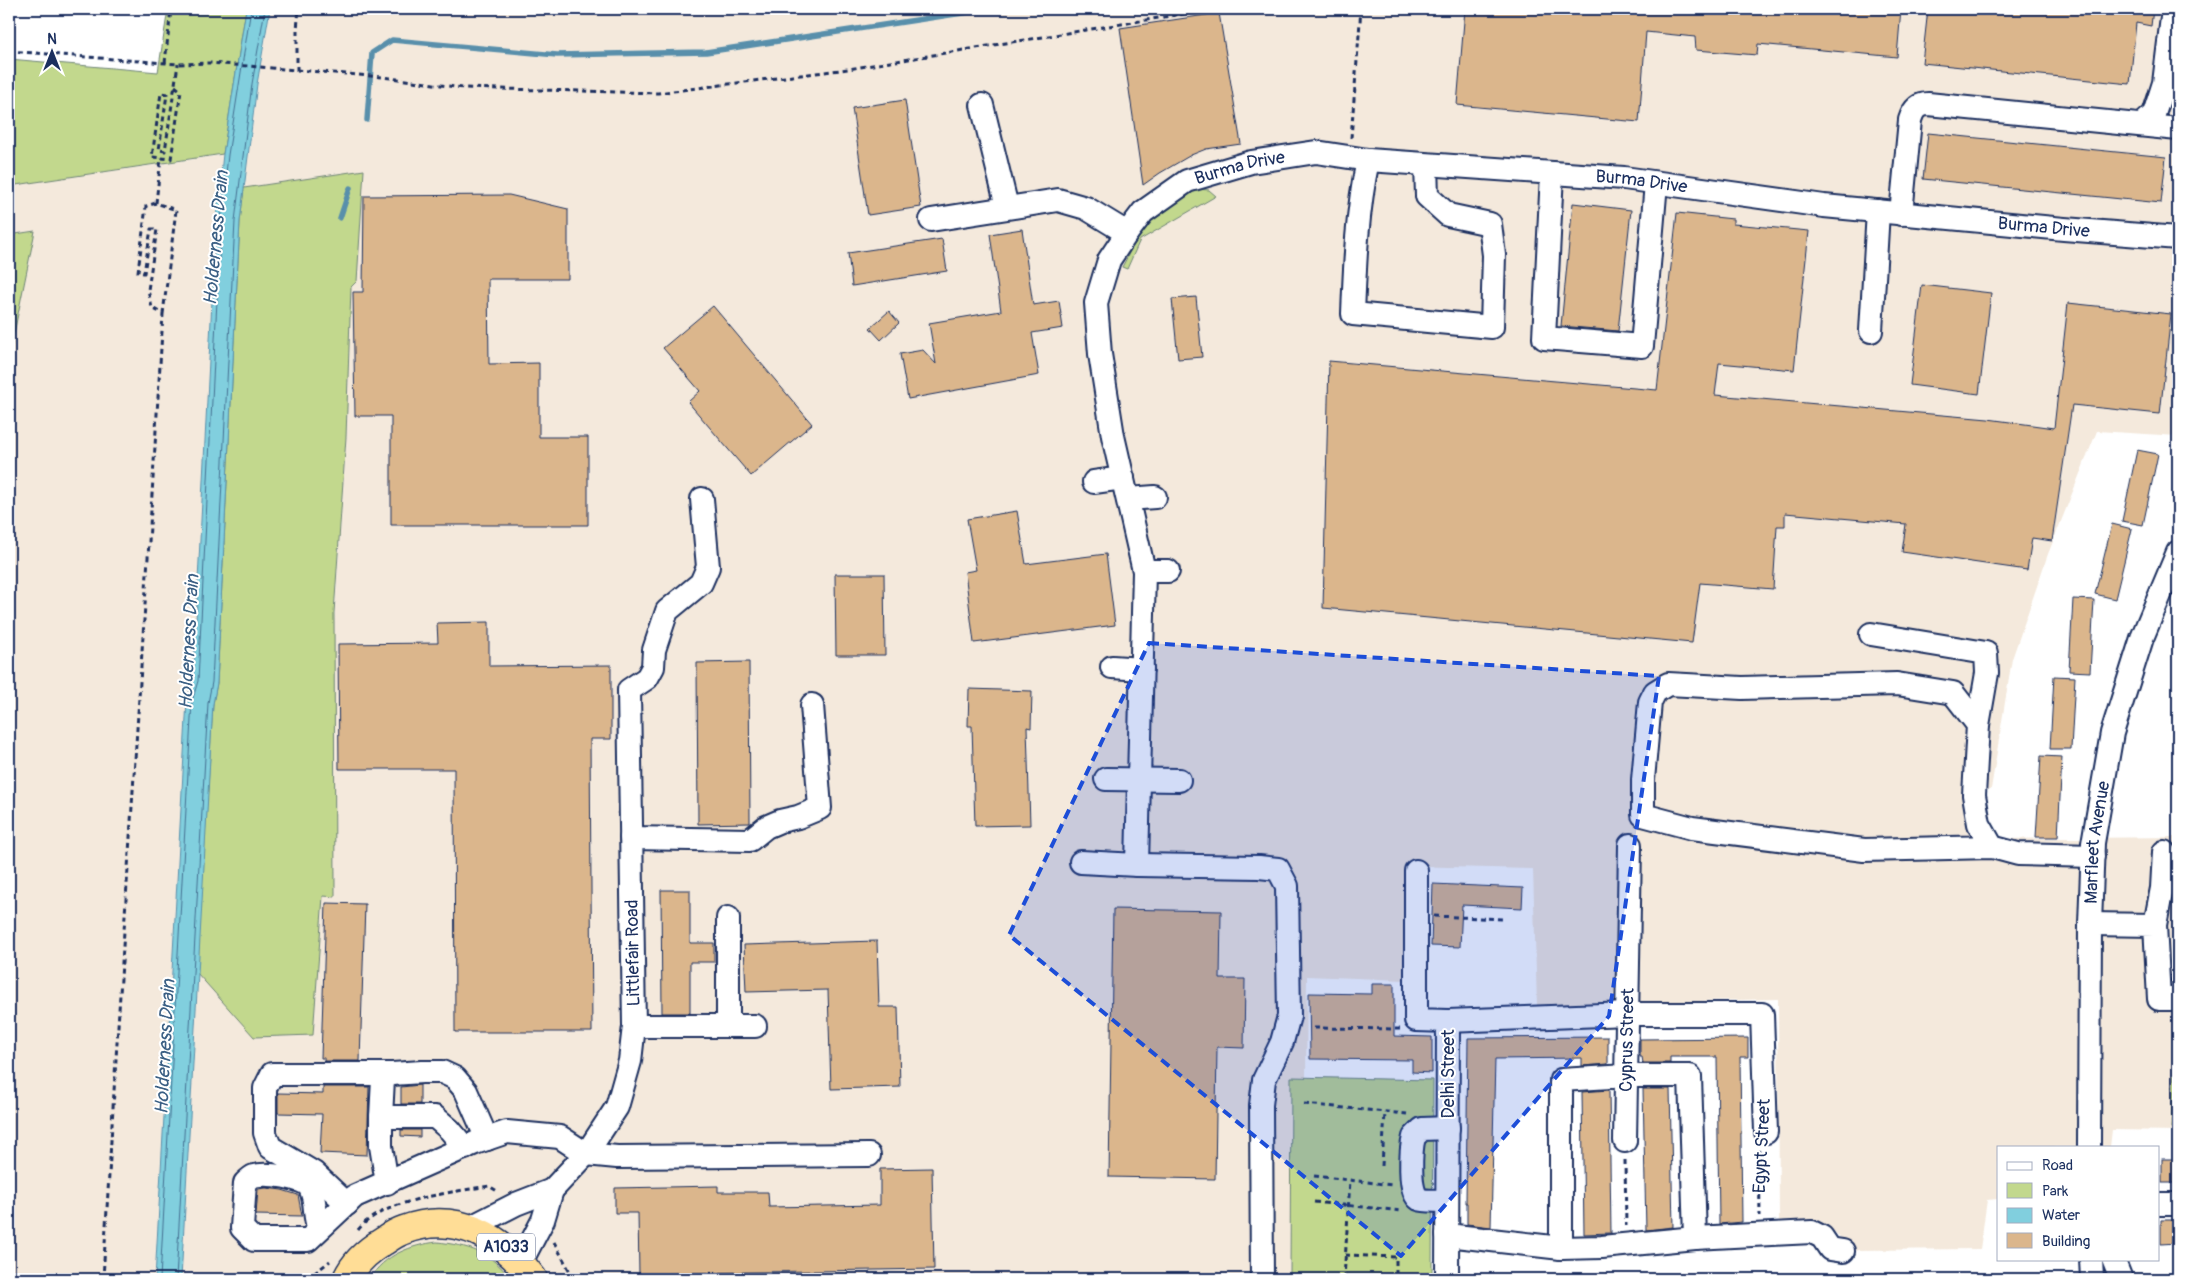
<svg xmlns="http://www.w3.org/2000/svg" width="2187" height="1288" font-family="Pangolin,sans-serif">
<style>
.built{fill:#f4e9dc}
.green{fill:#c2d88d;stroke:#6e8476}
.water{fill:#81cfde;stroke:#588fab}
.lines{fill:none;stroke-linecap:round;stroke-linejoin:round}
.shore{stroke:#446f91;stroke-width:1}
.stream{stroke:#588fab;stroke-width:5.5}
.building{fill:#dbb68c;stroke:#1b2f5e}
.minor-casing{stroke:#1b2f5e;stroke-width:26}
.highway-casing{stroke:#1b2f5e;stroke-width:31}
.path{stroke:#1b2f5e;stroke-width:3;stroke-dasharray:5 4;stroke-linecap:butt}
.minor{stroke:#fff;stroke-width:22}
.highway{stroke:#ffdd96;stroke-width:28}
.marked{fill:#1d4ed8;fill-opacity:0.2;stroke:#1d4ed8;stroke-width:4;stroke-dasharray:10 6;stroke-linejoin:round}
.labels{text-anchor:middle;dominant-baseline:central;stroke-width:4;stroke-linejoin:round;paint-order:stroke}
.shield{fill:#fff;stroke:#5f6d8e;stroke-width:1}
.shield-label{font-size:16px;font-weight:bold;fill:#1b2f5e}
.street-label{font-size:18px;fill:#1b2f5e;stroke:#fff}
.water-label{font-size:19px;font-style:italic;fill:#3a5f84;stroke:#fff}
</style>
<rect width="100%" height="100%" fill="#fff"/>
<filter id="ink" filterUnits="userSpaceOnUse"><feTurbulence type="fractalNoise" baseFrequency=".02" numOctaves="2"/><feDisplacementMap in="SourceGraphic" scale="10" xChannelSelector="R" yChannelSelector="G"/><feConvolveMatrix kernelMatrix="1 2 1 2 8 2 1 2 1" color-interpolation-filters="sRGB"/></filter>
<g filter="url(#ink)">
<polygon class="built" points="270,9 2178,9 2178,436 2097,431 2048,554 2012,659 1991,789 1980,790 1977,811 1991,812 1989,839 2178,837 2178,1131 2112,1130 2110,1147 1998,1147 1998,1199 1987,1200 1980,1249 1854,1250 1827,1225 1779,1225 1778,999 1537,1005 1533,869 1407,866 1405,980 1307,976 1306,1077 1291,1077 1290,1279 510,1279 506,1271 372,1276 370,1279 181,1279 197,973 254,1037 313,1035 323,896 335,897 333,639 346,437 351,287 357,281 298,181 219,193 216,220 193,681 187,700 155,1279 9,1279 9,358 35,231 9,235 9,186 249,151 257,84"/>
<g class="green">
<polygon points="168,9 246,9 223,154 9,186 9,59 158,72"/>
<polygon points="364,170 357,281 351,287 346,437 334,613 335,897 323,896 313,1035 254,1037 197,973 213,704 217,683 240,221 244,188"/>
<path d="M1198,189L1209,190L1216,196L1140,240L1127,269L1122,267C1128,257 1132,245 1139,235C1153,216 1176,198 1198,189Z"/>
<polygon points="35,231 9,358 9,235"/>
<polygon points="2176,1025 2178,1025 2178,1128 2171,1128"/>
<polygon points="1291,1077 1433,1080 1432,1279 1290,1279"/>
<path d="M437,1242C466,1245 494,1253 510,1279H370C383,1255 412,1245 437,1242Z"/>
</g>
<polygon class="water" points="246,9 270,9 257,84 240,221 217,683 213,704 181,1279 155,1279 187,700 193,681 216,220 223,154"/>
<g class="lines">
<g class="shore">
<polyline points="160,1279 192,701 198,681 221,220 228,155 251,9"/>
<polyline points="176,1279 208,703 212,682 235,221 252,84 265,9"/>
</g>
<g class="stream">
<polyline points="367,120 372,53 392,40 557,55 706,52 989,9"/>
<polyline points="340,218 350,188"/>
</g>
</g>
<g class="building">
<polygon points="1465,9 1901,9 1897,57 1758,44 1757,55 1696,50 1695,37 1646,32 1639,122 1457,105"/>
<polygon points="1928,9 2153,9 2151,26 2136,23 2130,84 1922,63"/>
<polygon points="1219,13 1241,144 1206,149 1191,155 1160,173 1143,185 1120,28"/>
<polygon points="905,100 921,207 868,215 852,108"/>
<polygon points="1928,133 2166,157 2161,203 1923,179"/>
<polygon points="509,195 568,209 568,279 488,279 489,364 539,363 539,437 588,437 588,525 391,525 391,416 355,416 353,292 363,292 364,196"/>
<polygon points="1573,203 1631,210 1618,331 1561,326"/>
<polygon points="1677,213 1733,219 1733,224 1809,231 1794,370 1719,363 1715,395 1988,419 2054,428 2068,303 2171,314 2160,414 2072,405 2052,541 2032,538 2027,570 1902,552 1906,524 1785,513 1785,526 1777,526 1773,589 1700,583 1692,643 1323,608 1329,361 1657,390"/>
<polygon points="1022,229 1033,305 1059,301 1063,328 1032,333 1039,375 908,399 900,354 923,350 936,364 929,323 1001,311 990,234"/>
<polygon points="942,239 947,271 852,286 848,253"/>
<polygon points="1922,285 1991,293 1979,394 1910,385"/>
<polygon points="1196,297 1202,357 1178,359 1172,299"/>
<polygon points="713,306 812,424 751,476 688,402 700,391 663,348"/>
<polygon points="889,311 899,323 881,340 870,328"/>
<polygon points="2137,450 2158,454 2143,525 2122,521"/>
<polygon points="1017,511 1026,564 1106,554 1115,625 974,643 965,572 976,570 967,519"/>
<polygon points="2112,524 2132,529 2115,599 2095,594"/>
<polygon points="835,574 884,574 885,655 836,655"/>
<polygon points="2073,599 2094,600 2090,672 2069,671"/>
<polygon points="489,622 489,666 611,665 611,739 590,739 592,1032 455,1032 454,769 339,769 338,644 438,643 437,623"/>
<polygon points="749,662 750,823 698,824 697,663"/>
<polygon points="2054,676 2075,677 2071,749 2050,749"/>
<polygon points="969,689 1032,691 1031,728 1027,727 1030,825 975,826 972,726 968,726"/>
<polygon points="2041,756 2062,757 2058,837 2036,837"/>
<polygon points="1433,884 1523,888 1522,908 1462,905 1460,947 1431,946"/>
<polygon points="661,890 690,890 690,943 714,943 714,962 690,962 690,1013 662,1013"/>
<polygon points="326,903 365,904 360,1061 324,1061 324,1058 321,1058"/>
<polygon points="1113,909 1221,911 1220,979 1245,979 1244,1048 1217,1047 1215,1179 1109,1177"/>
<polygon points="877,941 879,1007 898,1007 900,1087 831,1089 828,990 746,992 744,945"/>
<polygon points="1372,984 1394,984 1394,1036 1432,1037 1432,1073 1412,1072 1412,1060 1310,1059 1309,993 1372,994"/>
<polygon points="1608,1037 1608,1064 1582,1066 1582,1058 1495,1059 1491,1227 1467,1224 1467,1203 1466,1203 1468,1038"/>
<polygon points="1748,1038 1748,1057 1740,1057 1742,1222 1719,1224 1717,1057 1670,1057 1670,1063 1643,1063 1642,1057 1640,1057 1640,1039"/>
<polygon points="420,1085 420,1104 401,1104 401,1087"/>
<polygon points="323,1087 369,1087 367,1155 320,1153 322,1114 278,1113 278,1093 323,1094"/>
<polygon points="1643,1089 1670,1089 1673,1227 1646,1230"/>
<polygon points="1609,1090 1611,1233 1584,1234 1582,1092"/>
<polygon points="401,1130 420,1130 420,1137 401,1136"/>
<rect x="2162" y="1159" width="16" height="24"/>
<polygon points="932,1168 934,1269 639,1274 638,1213 615,1213 615,1188 718,1186 718,1192 768,1192 769,1207 880,1205 880,1169"/>
<polygon points="266,1188 282,1190 298,1195 302,1216 256,1215 258,1189"/>
<polygon points="2161,1220 2178,1220 2178,1243 2161,1244"/>
</g>
<g class="lines">
<g class="minor-casing">
<g id="minor">
<polyline points="982,105 1007,207"/>
<polyline points="2143,124 2154,114 2164,83 2173,9"/>
<path d="M1368,160C1357,211 1355,262 1353,314L1492,327L1494,255L1490,224L1448,215L1427,196L1426,165"/>
<polyline points="1552,173 1544,338 1642,346 1656,183"/>
<path d="M1901,214L1910,120C1913,110 1917,104 1928,104L2178,129"/>
<polyline points="931,220 1058,200 1086,208 1127,233"/>
<polyline points="1871,331 1878,211"/>
<polyline points="1094,482 1123,478"/>
<polyline points="1128,499 1155,497"/>
<polyline points="1144,571 1168,571"/>
<polyline points="1871,634 1986,653 1987,673 1978,725"/>
<polyline points="1112,667 1142,669"/>
<polyline points="1106,779 1179,780"/>
<polyline points="631,838 750,840 766,827 780,821 798,817 820,808 812,705"/>
<polyline points="1992,847 1864,850 1692,828 1643,815 1643,780 1650,702 1655,692 1668,684 1742,688 1897,684 1953,693 1978,725 1974,795 1979,824 1992,847 2018,854 2093,856"/>
<path id="s1" d="M1081,862L1137,865L1144,571L1113,436L1100,354L1096,303L1109,260L1127,233L1143,212L1187,181L1251,162L1316,152L1368,160L1624,178L1824,206L2064,229L2178,238"/>
<polyline points="1137,865 1259,867 1278,869 1287,886 1289,1016 1282,1042 1264,1080 1261,1105 1262,1279"/>
<polyline points="1416,871 1416,1020 1448,1021 1447,1279"/>
<polyline points="2090,924 2155,925 2159,999 2178,999"/>
<polyline points="2155,925 2162,888 2164,852"/>
<polyline points="1448,1021 1628,1014 1762,1014 1766,1132"/>
<polyline points="634,1026 755,1026"/>
<polyline points="728,1026 728,918"/>
<polyline points="381,1117 383,1079 392,1074 422,1072 442,1072 455,1078 466,1091 487,1139"/>
<path id="s2" d="M1625,1141L1630,845"/>
<path id="s3" d="M2089,1147L2090,924L2093,843L2112,733L2142,638L2178,552"/>
<polyline points="387,1183 381,1146 381,1117 435,1117 450,1130 465,1148"/>
<path d="M1447,1201C1439,1200 1426,1202 1419,1199C1408,1193 1411,1148 1414,1137L1422,1129L1448,1128"/>
<polyline points="347,1204 314,1173 270,1147 265,1133 265,1088 272,1074 392,1074"/>
<polyline points="2158,1204 2178,1204"/>
<polyline points="469,1228 516,1204 552,1190 586,1154 617,1107 630,1061 634,1026 629,690 647,678 653,667 654,650 667,611 701,583 708,567 702,499"/>
<path d="M319,1229C313,1216 317,1201 310,1188C305,1177 265,1173 254,1176C251,1177 247,1181 245,1183L242,1228L254,1240H308L355,1196L475,1143L507,1132L560,1137L586,1154L617,1157L869,1155"/>
<polyline points="1447,1235 1561,1248 1602,1247 1695,1238 1812,1232 1822,1237 1830,1249 1843,1251"/>
<polyline points="1561,1248 1561,1080 1627,1076 1690,1076 1695,1238"/>
<polyline points="2091,1259 2092,1279"/>
<polyline points="2113,1259 2121,1279"/>
<polyline points="521,1262 543,1220 552,1190"/>
</g>
</g>
<g class="highway-casing">
<path id="highway" d="M347,1279C354,1263 369,1250 384,1241C390,1237 397,1232 404,1230C456,1210 503,1237 533,1279"/>
</g>
<g class="path">
<polyline points="536,9 569,12 581,9"/>
<polyline points="9,51 178,64 210,63 383,77 463,88 658,93 848,69 1213,9"/>
<polyline points="165,63 171,9"/>
<polyline points="297,71 297,29 299,9"/>
<polyline points="175,86 181,91 171,159 152,157 161,93 167,94 159,150 165,151 178,64"/>
<polyline points="1351,138 1361,9"/>
<polyline points="156,203 161,158"/>
<polyline points="1434,916 1504,919"/>
<polyline points="1314,1028 1401,1029"/>
<polyline points="1304,1104 1407,1114"/>
<polyline points="1759,1150 1760,1216"/>
<polyline points="1625,1160 1626,1226"/>
<polyline points="1382,1166 1385,1112"/>
<polyline points="1314,1176 1393,1185"/>
<polyline points="1314,1202 1403,1211"/>
<path d="M358,1230C381,1200 453,1192 489,1186L497,1191"/>
<polyline points="554,1242 574,1279"/>
<polyline points="1345,1255 1396,1257 1396,1279"/>
<path d="M103,1279C121,957 144,636 163,314L152,308L148,290L157,229H151L144,273L138,272L146,206L156,203L176,210L163,314"/>
<polyline points="307,1279 330,1261"/>
<polyline points="1344,1279 1350,1180"/>
</g>
<use href="#minor" class="minor"/>
<use href="#highway" class="highway"/>
</g>
</g>
<path class="marked" d="M1149,643L1659,676L1609,1016L1401,1256L1009,935Z"/>
<g class="labels">
<rect class="shield" x="477" y="1233.5" width="58" height="27" rx="4"/>
<g class="shield-label">
<text x="506" y="1247">A1033</text>
</g>
<g class="street-label">
<text stroke="none"><textPath href="#s1" startOffset="835">Burma Drive</textPath></text>
<text stroke="none"><textPath href="#s1" startOffset="1240">Burma Drive</textPath></text>
<text stroke="none"><textPath href="#s1" startOffset="1645">Burma Drive</textPath></text>
<text stroke="none"><textPath href="#s3" startOffset="305">Marfleet Avenue</textPath></text>
<text transform="translate(633 953) rotate(-91)">Littlefair Road</text>
<text stroke="none"><textPath href="#s2" startOffset="101">Cyprus Street</textPath></text>
<text transform="translate(1448 1074) rotate(-90)">Delhi Street</text>
<text transform="translate(1762 1146) rotate(-87)">Egypt Street</text>
</g>
<g class="water-label">
<text transform="translate(216 238) rotate(-85)">Holderness Drain</text>
<text transform="translate(189 642) rotate(-87)">Holderness Drain</text>
<text transform="translate(165 1047) rotate(-87)">Holderness Drain</text>
</g>
</g>
<rect width="2187" height="1288" fill="none" stroke="#fff" stroke-width="30"/>
<rect x="15" y="15" width="2157" height="1258" fill="none" stroke="#1b2f5e" stroke-width="2" filter="url(#ink)"/>
<rect x="1997" y="1146" width="162" height="115" fill="#ffffff" stroke="#a4acbf"/>
<rect x="2007" y="1162" width="25" height="8" fill="#ffffff" stroke="#a4acbf"/>
<text x="2042" y="1170" font-size="15" fill="#1b2f5e">Road</text>
<rect x="2007" y="1183" width="25" height="15" fill="#c2d88d" stroke="#a4acbf"/>
<text x="2042" y="1196" font-size="15" fill="#1b2f5e">Park</text>
<rect x="2007" y="1208" width="25" height="15" fill="#81cfde" stroke="#a4acbf"/>
<text x="2042" y="1220" font-size="15" fill="#1b2f5e">Water</text>
<rect x="2007" y="1233" width="25" height="15" fill="#dbb68c" stroke="#a4acbf"/>
<text x="2042" y="1246" font-size="15" fill="#1b2f5e">Building</text>
<g transform="translate(52 52)" stroke="#ffffff" stroke-width="4" paint-order="stroke">
<path d="M0-4L9 19L0 12L-9 19Z" fill="#1b2f5e"/>
<text y="-8" font-size="14" font-weight="bold" text-anchor="middle" fill="#1b2f5e">N</text>
</g>
</svg>
